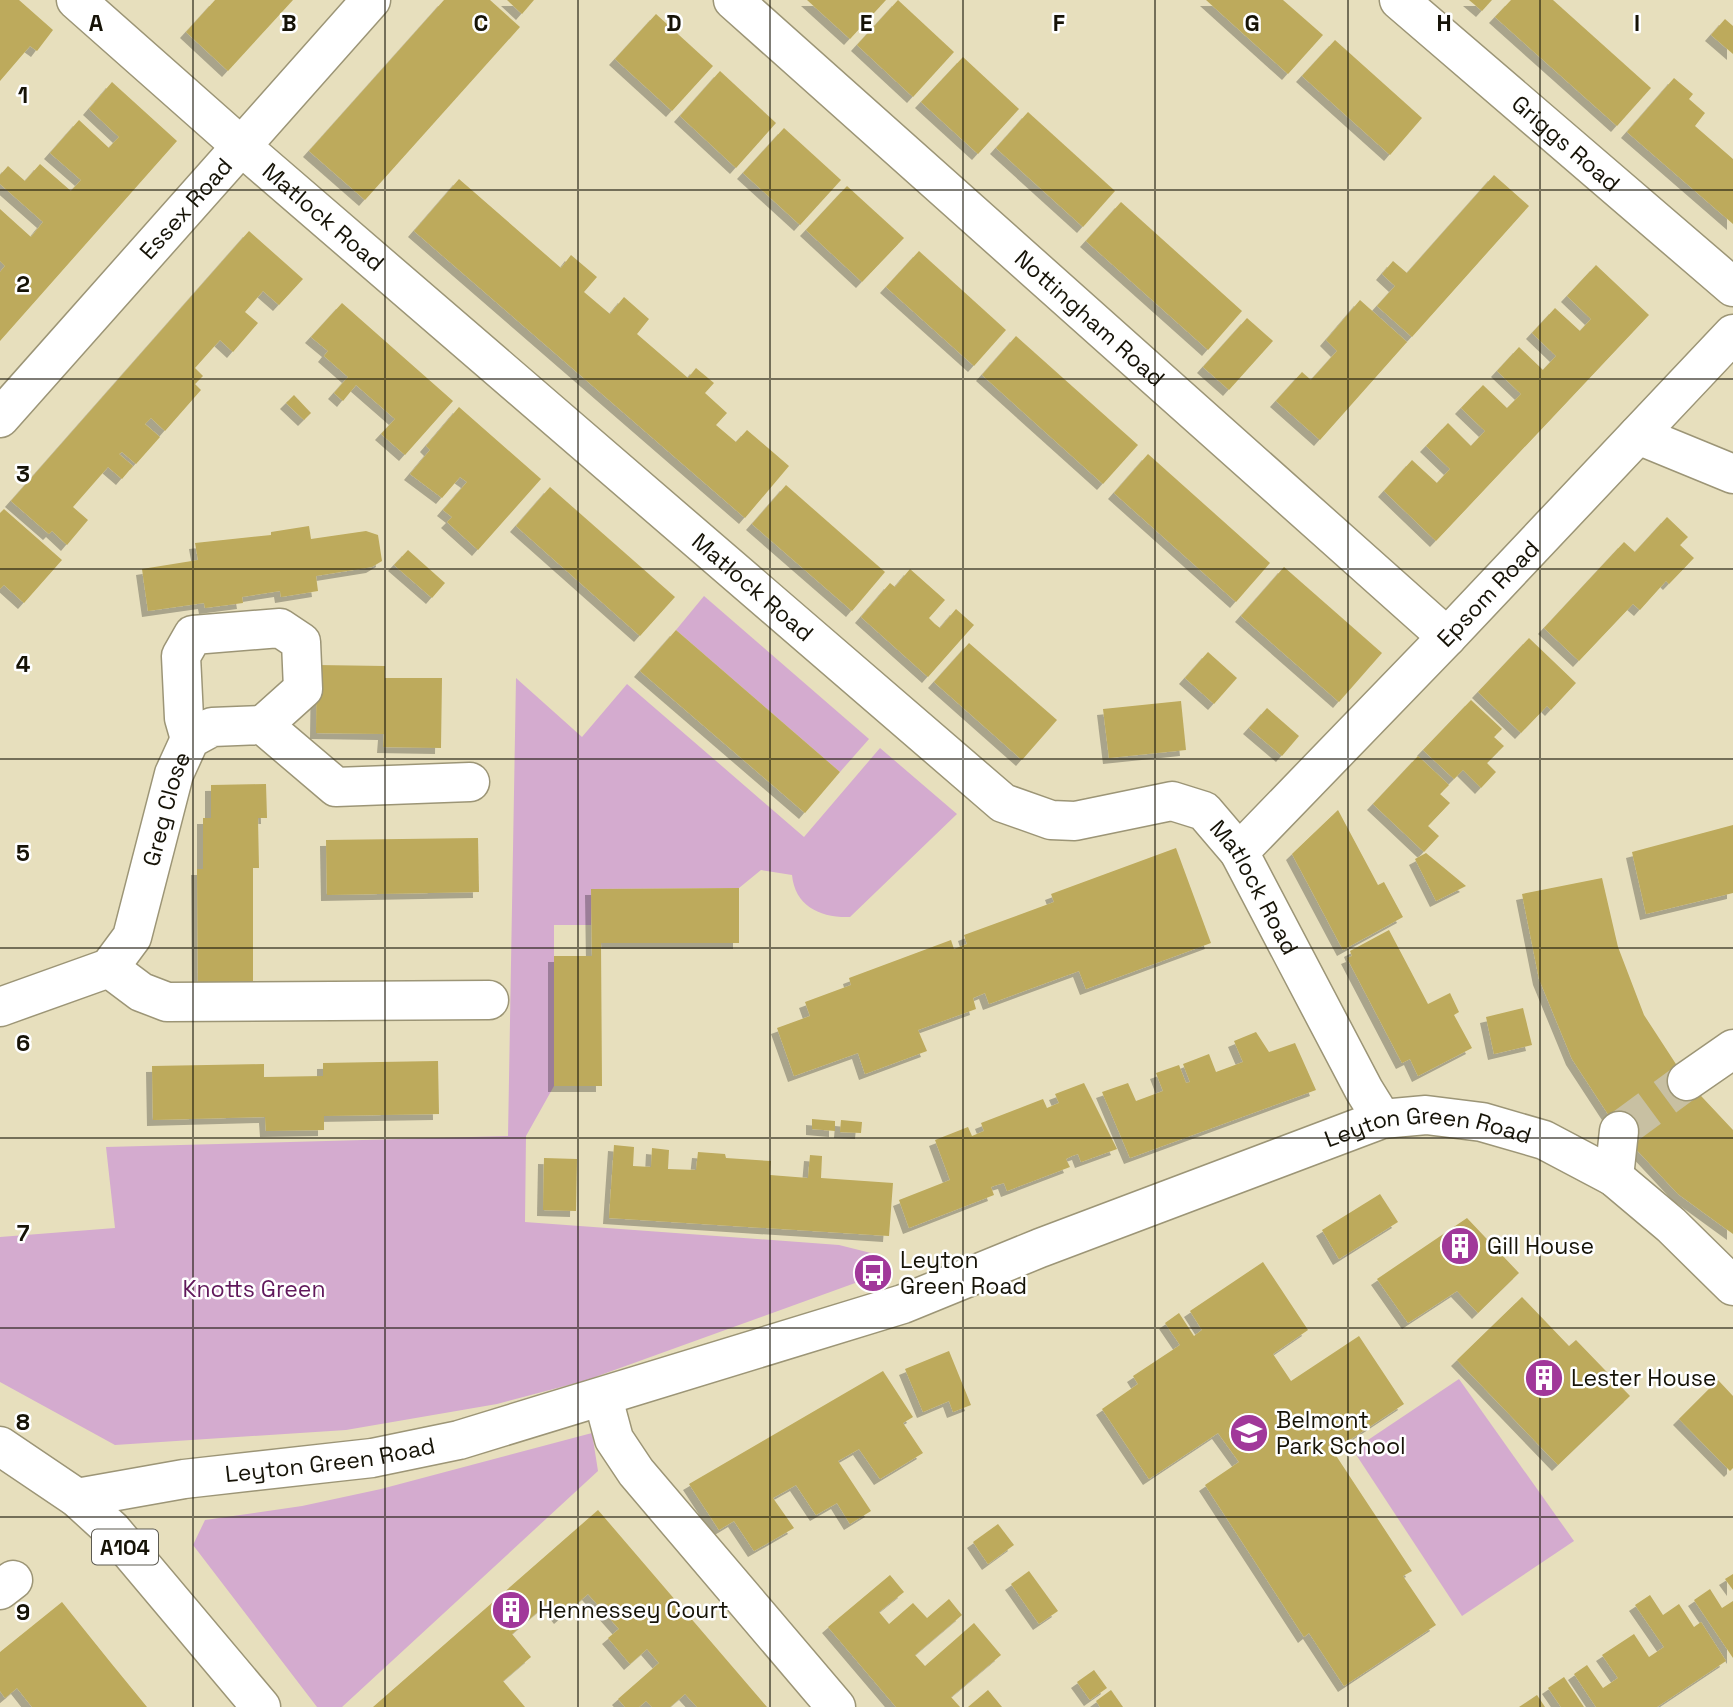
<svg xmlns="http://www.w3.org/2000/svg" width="1733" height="1707" font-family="'Space Grotesk',sans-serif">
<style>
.green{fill:#d4abcf}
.building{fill:#bdaa5b;filter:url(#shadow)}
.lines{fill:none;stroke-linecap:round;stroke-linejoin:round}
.minor-tunnel{stroke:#c8c0a2;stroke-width:38;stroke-dasharray:38 19;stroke-linecap:butt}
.minor-casing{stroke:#9c9576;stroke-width:41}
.major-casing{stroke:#9c9576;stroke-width:41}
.minor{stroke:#fff;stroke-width:38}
.major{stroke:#fff;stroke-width:38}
.grid{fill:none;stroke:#161307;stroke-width:2;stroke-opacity:0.55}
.labels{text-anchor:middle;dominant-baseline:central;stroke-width:5;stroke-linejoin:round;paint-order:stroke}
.shield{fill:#fff;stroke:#5c5a51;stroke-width:2}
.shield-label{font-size:21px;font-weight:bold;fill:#161307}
.street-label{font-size:23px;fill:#161307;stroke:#fff}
.poi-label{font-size:23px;fill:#161307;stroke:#fff;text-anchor:start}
.park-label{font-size:23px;fill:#60185b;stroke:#fff}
.grid-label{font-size:23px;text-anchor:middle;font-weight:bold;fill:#161307;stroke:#fff;stroke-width:5;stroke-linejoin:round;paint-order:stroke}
</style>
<defs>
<filter id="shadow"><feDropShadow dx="-6" dy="6" stdDeviation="0" flood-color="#0004"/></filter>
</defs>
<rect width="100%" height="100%" fill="#e7dfbd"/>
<g class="green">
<polygon points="704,596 869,739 840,772 676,630"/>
<path d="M516,678L582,737L627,684L804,837L880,748L957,814L850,917C820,918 795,906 792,875L761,870L739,888L592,889L591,925H554V1086L526,1136L525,1222L839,1245L875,1254L880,1274L584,1381L497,1404L346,1430L115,1445L0,1382V1237L115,1228L106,1147L508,1136Z"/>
<polygon points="1459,1379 1574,1541 1462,1616 1353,1450"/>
<polygon points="592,1433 598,1471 342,1707 317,1707 193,1545 205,1520 302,1506 381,1489"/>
</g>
<g class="building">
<polygon points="0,0 19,0 53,30 37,51 30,46 0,81"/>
<polygon points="215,0 293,0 228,71 186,32"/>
<polygon points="444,0 490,0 520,27 365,200 309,151"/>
<polygon points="507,0 534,0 522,14"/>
<polygon points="807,0 886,0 850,39"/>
<polygon points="898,0 954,52 913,97 857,45"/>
<polygon points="1206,0 1283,0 1323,35 1288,74"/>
<polygon points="1469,0 1492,0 1482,11"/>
<polygon points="1511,0 1553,0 1651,88 1617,126 1495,17"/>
<polygon points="656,14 713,66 672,111 615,59"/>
<polygon points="1725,19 1733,26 1733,54 1711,35"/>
<polygon points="1335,40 1422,118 1390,155 1302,76"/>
<polygon points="963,57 1019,109 978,154 921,102"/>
<polygon points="720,71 776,123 736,168 680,116"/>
<polygon points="1674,78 1693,94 1689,99 1705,113 1695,126 1733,159 1733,224 1627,132"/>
<polygon points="112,82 177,141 0,341 0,272 5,266 0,261 0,209 31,237 43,222 0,184 0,175 8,166 25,181 40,164 71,191 81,180 50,153 79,120 109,148 114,142 119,137 89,109"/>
<polygon points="1028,112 1115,191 1083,227 996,148"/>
<polygon points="784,128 841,180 800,225 743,173"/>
<polygon points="1494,175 1529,206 1412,337 1377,306 1395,286 1382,274 1393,261 1407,273"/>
<polygon points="459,179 561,268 571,255 597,277 584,292 610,314 624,297 649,319 637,334 688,378 696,368 714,383 705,393 727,413 716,425 736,442 747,430 789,466 745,518 414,231"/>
<polygon points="847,186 904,238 862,282 806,230"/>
<polygon points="1121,202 1242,311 1208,350 1086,241"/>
<polygon points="249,231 303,279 279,305 263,291 245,312 258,323 233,352 220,340 195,368 203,376 195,384 201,390 165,431 151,418 145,424 160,437 136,464 122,452 119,454 133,466 122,479 108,467 73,507 88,520 67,545 52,531 49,534 11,501"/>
<polygon points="919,251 1006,330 974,366 886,287"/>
<polygon points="1596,265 1649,315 1436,541 1384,491 1412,460 1437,483 1450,469 1426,446 1448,423 1471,446 1485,431 1461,408 1483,385 1507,408 1521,394 1497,371 1519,347 1543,370 1556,356 1532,333 1555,308 1580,331 1591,319 1567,296"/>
<polygon points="1360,300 1407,342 1320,440 1276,401 1302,372 1311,380 1337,351 1326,340"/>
<polygon points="342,303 453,401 405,455 381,434 395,419 356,385 343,401 334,393 348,377 324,356 328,351 311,337"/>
<polygon points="1247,318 1273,341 1229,390 1203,367"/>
<polygon points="1016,336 1138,445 1103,484 982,375"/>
<polygon points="294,395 311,413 304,420 286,403"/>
<polygon points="459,407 541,479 478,550 447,522 452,517 443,510 467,482 460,477 442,498 410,474 430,450 426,446"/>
<polygon points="1148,454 1270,563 1236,602 1114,493"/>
<polygon points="786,485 885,572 852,611 752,524"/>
<polygon points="550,487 675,597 640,636 516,526"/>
<polygon points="4,509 62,560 24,603 4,585 0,589 0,513"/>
<polygon points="1667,517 1688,537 1680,545 1694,558 1669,584 1666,581 1640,610 1633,604 1579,661 1544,628 1624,542 1635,552"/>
<polygon points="309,526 311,539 366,531 378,535 382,561 372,567 316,576 318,591 281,597 280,591 242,597 243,603 205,608 204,603 148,611 142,569 198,560 195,543 271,535 271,532"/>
<polygon points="408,550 445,583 432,598 394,565"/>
<polygon points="1284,567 1382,653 1339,702 1241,616"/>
<polygon points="910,569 945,600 929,618 935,624 940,628 956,609 974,625 928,677 861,617 890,583 895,587"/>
<polygon points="676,630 840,772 805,813 640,671"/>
<polygon points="1529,638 1576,683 1551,710 1547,706 1521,733 1478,692"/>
<polygon points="969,643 1057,720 1022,760 934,682"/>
<polygon points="1208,652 1237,678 1214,704 1185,678"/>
<polygon points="317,665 385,666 385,678 442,678 441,748 383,747 384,734 316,733"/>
<polygon points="1471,700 1502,729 1494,737 1504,746 1487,763 1496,772 1481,788 1463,770 1454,779 1423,750"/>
<polygon points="1181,701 1186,750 1109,758 1103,709"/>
<polygon points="1267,708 1299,736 1282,756 1249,728"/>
<polygon points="1418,756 1449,785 1440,794 1450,803 1428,826 1439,836 1424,852 1373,804"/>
<polygon points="266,784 267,818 258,818 259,868 253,868 253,984 198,984 197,869 203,869 203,818 211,818 211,785"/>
<polygon points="1338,810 1378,885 1384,882 1403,917 1343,950 1292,854"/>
<polygon points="1733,825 1733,893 1646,914 1632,852"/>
<polygon points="478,838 479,892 327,895 326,840"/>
<polygon points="1176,848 1211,943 1086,989 1079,971 989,1004 985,993 973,998 976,1009 918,1030 927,1051 865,1074 858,1053 794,1076 777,1028 810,1016 805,1002 851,985 849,978 951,940 954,949 967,944 964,935 1054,902 1051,894"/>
<polygon points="1426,853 1466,886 1436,901 1415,859"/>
<polygon points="1602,878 1618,947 1644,1015 1687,1081 1733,1130 1733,1234 1678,1194 1619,1131 1572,1059 1539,979 1522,894"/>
<polygon points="739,888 739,943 601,943 602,1086 554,1086 554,956 592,956 591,889"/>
<polygon points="1389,930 1428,1004 1450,993 1459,1012 1454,1015 1472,1048 1418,1076 1410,1059 1402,1063 1347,958 1352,956 1350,951"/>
<polygon points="1523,1008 1532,1045 1494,1054 1486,1017"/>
<polygon points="1256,1032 1269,1052 1295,1043 1316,1090 1130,1158 1102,1092 1128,1083 1136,1101 1163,1091 1156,1073 1179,1065 1186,1083 1190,1082 1183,1064 1209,1054 1216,1072 1243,1062 1234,1041"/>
<polygon points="438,1061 439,1114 324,1116 324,1130 266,1131 265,1117 153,1120 152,1066 264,1064 264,1077 323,1076 323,1063"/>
<polygon points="1084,1083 1117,1149 1081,1162 1078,1154 1072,1156 1066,1159 1070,1167 1007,1191 1004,1183 997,1185 991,1187 994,1195 909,1228 899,1200 950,1180 935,1140 968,1127 972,1136 984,1131 981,1123 1043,1099 1047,1108 1059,1103 1055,1094"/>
<polygon points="812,1119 835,1121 835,1131 812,1129"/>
<polygon points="841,1120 862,1122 861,1133 840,1132"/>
<polygon points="614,1145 634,1147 633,1166 651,1167 652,1148 669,1150 668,1169 696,1170 698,1152 725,1154 726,1158 771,1161 770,1175 808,1178 810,1155 822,1156 821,1178 893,1183 889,1236 609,1218"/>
<polygon points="544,1158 577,1159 576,1211 543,1210"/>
<polygon points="1380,1194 1398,1222 1339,1259 1322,1230"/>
<polygon points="1467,1218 1519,1273 1478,1313 1457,1291 1408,1323 1377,1279"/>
<polygon points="1263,1262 1308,1330 1273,1354 1291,1381 1359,1336 1404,1404 1333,1451 1412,1571 1403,1576 1436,1625 1344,1686 1309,1633 1304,1637 1205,1485 1239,1462 1218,1433 1149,1479 1102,1409 1138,1384 1133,1376 1180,1345 1165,1323 1179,1313 1194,1336 1202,1330 1190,1311"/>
<polygon points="1522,1297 1569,1346 1576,1340 1630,1396 1558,1465 1457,1360"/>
<polygon points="949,1351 971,1405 953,1412 949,1401 923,1412 905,1369"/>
<polygon points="883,1371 913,1417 903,1423 923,1453 880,1479 859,1449 838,1461 871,1511 850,1524 837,1503 816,1515 796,1485 773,1498 794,1528 754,1551 734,1521 719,1530 689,1484"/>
<polygon points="1718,1380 1733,1396 1733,1468 1730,1471 1679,1419"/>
<polygon points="598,1510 767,1707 697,1707 685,1694 670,1707 652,1707 646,1701 639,1707 625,1707 618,1699 659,1663 647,1649 630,1664 608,1638 619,1629 588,1594 560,1618 548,1603 512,1634 531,1657 503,1681 525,1707 373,1707"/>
<polygon points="998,1524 1014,1545 988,1564 973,1542"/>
<polygon points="1029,1571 1058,1611 1039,1624 1011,1584"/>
<polygon points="1733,1574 1733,1590 1725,1579"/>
<polygon points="890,1575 904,1592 879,1612 889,1624 913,1603 927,1618 949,1599 962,1615 915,1655 925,1666 974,1623 1001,1655 951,1697 960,1707 896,1707 828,1627"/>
<polygon points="1710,1589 1722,1608 1733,1601 1733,1658 1694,1600"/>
<polygon points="1650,1595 1663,1615 1679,1604 1694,1627 1701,1622 1726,1661 1657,1707 1596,1707 1574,1674 1587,1665 1603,1688 1618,1678 1602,1655 1634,1634 1649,1657 1664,1647 1635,1605"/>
<polygon points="62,1602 111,1663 147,1707 32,1707 17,1688 5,1698 0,1691 0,1652"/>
<polygon points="1094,1670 1107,1688 1090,1700 1077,1682"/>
<polygon points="1564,1677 1584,1707 1561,1707 1548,1688"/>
<polygon points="988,1690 1002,1707 968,1707"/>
<polygon points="1111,1690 1123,1707 1100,1707 1096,1701"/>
<polygon points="1537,1695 1545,1707 1519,1707"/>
</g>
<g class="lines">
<polyline class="minor-tunnel" points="1619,1131 1687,1081"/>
<g class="minor-casing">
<g id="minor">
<path id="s1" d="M76,0L241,146L1003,803L1051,820L1075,821L1172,801L1204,811L1239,852L1364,1090L1382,1119"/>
<path id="s2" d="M733,0L1447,637"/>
<path id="s3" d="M1399,0L1733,287"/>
<path id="s4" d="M0,418L371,0"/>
<polyline points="1638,435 1733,474"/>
<polyline points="190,739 184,718 181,656 193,635 280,628 301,642 303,689 263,725"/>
<path id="s5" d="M1239,852L1447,637L1733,334"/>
<polyline points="109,968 141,992 167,1002 489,1000"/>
<path id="s6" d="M0,1007L109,968L132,937L174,774L190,739L212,727L263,725L336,787L470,782"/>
<polyline points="1687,1081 1733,1049"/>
<polyline points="1614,1177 1619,1131"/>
<polyline points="603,1398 614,1439 636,1472 836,1707"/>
<polyline points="0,1590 13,1580"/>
</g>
</g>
<g class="major-casing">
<g id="major">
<polyline points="0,1446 77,1498 112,1530 261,1707"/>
<path id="s7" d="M77,1498L184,1479L372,1458L459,1440L903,1304L1040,1248L1382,1119L1426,1115L1482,1122L1544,1140L1614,1177L1671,1225L1733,1286"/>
</g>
</g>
<use href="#minor" class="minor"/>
<use href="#major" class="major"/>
</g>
<path class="grid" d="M193,0V1707M385,0V1707M578,0V1707M770,0V1707M963,0V1707M1155,0V1707M1348,0V1707M1540,0V1707M0,190H1733M0,379H1733M0,569H1733M0,759H1733M0,948H1733M0,1138H1733M0,1328H1733M0,1517H1733"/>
<defs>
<g id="building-disc" transform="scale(2.0125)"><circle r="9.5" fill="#a1389a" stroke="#fff"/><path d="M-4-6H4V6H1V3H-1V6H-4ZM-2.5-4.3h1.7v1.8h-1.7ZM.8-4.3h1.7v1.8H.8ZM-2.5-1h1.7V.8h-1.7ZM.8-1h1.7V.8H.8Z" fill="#fff"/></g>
<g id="bus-disc" transform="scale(2.0125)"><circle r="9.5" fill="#a1389a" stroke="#fff"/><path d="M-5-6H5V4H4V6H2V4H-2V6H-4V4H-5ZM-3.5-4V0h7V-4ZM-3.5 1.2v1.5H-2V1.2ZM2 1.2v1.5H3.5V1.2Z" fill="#fff"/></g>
<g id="school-disc" transform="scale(2.0125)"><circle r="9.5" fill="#a1389a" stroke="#fff"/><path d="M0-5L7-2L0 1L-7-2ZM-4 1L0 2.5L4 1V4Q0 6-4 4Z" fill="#fff"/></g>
</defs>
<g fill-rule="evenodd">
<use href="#building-disc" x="1460" y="1246"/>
<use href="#bus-disc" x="873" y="1273"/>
<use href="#building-disc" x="1544" y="1378"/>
<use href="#school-disc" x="1249" y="1433"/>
<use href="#building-disc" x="511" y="1610"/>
</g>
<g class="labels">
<rect class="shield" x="92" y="1529.5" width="66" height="35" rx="5"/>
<g class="shield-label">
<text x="125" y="1547">A104</text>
</g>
<g class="street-label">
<text stroke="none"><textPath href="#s3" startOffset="220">Griggs Road</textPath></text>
<text stroke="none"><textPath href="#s4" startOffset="280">Essex Road</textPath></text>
<text stroke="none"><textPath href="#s1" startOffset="329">Matlock Road</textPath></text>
<text stroke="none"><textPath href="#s2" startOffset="478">Nottingham Road</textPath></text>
<text stroke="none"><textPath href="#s1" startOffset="896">Matlock Road</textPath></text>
<text stroke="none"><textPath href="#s5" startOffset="359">Epsom Road</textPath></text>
<text stroke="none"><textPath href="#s6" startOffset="287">Greg Close</textPath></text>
<text stroke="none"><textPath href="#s1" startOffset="1526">Matlock Road</textPath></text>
<text stroke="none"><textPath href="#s7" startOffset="1410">Leyton Green Road</textPath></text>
<text stroke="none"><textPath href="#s7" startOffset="256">Leyton Green Road</textPath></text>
</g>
<g class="poi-label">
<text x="1487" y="1246">Gill House</text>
<text x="900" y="1260">Leyton<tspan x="900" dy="26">Green Road</tspan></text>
<text x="1571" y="1378">Lester House</text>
<text x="1276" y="1420">Belmont<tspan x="1276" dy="26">Park School</tspan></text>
<text x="538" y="1610">Hennessey Court</text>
</g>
<g class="park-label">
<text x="254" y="1289">Knotts Green</text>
</g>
</g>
<g class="grid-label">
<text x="96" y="31">A</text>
<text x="289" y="31">B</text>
<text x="481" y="31">C</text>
<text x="674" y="31">D</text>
<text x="866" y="31">E</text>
<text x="1059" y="31">F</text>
<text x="1252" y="31">G</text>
<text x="1444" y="31">H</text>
<text x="1637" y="31">I</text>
<text x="23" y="103">1</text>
<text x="23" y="292">2</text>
<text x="23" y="482">3</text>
<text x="23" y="672">4</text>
<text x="23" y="861">5</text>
<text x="23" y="1051">6</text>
<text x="23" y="1241">7</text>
<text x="23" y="1430">8</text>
<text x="23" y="1620">9</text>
</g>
</svg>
